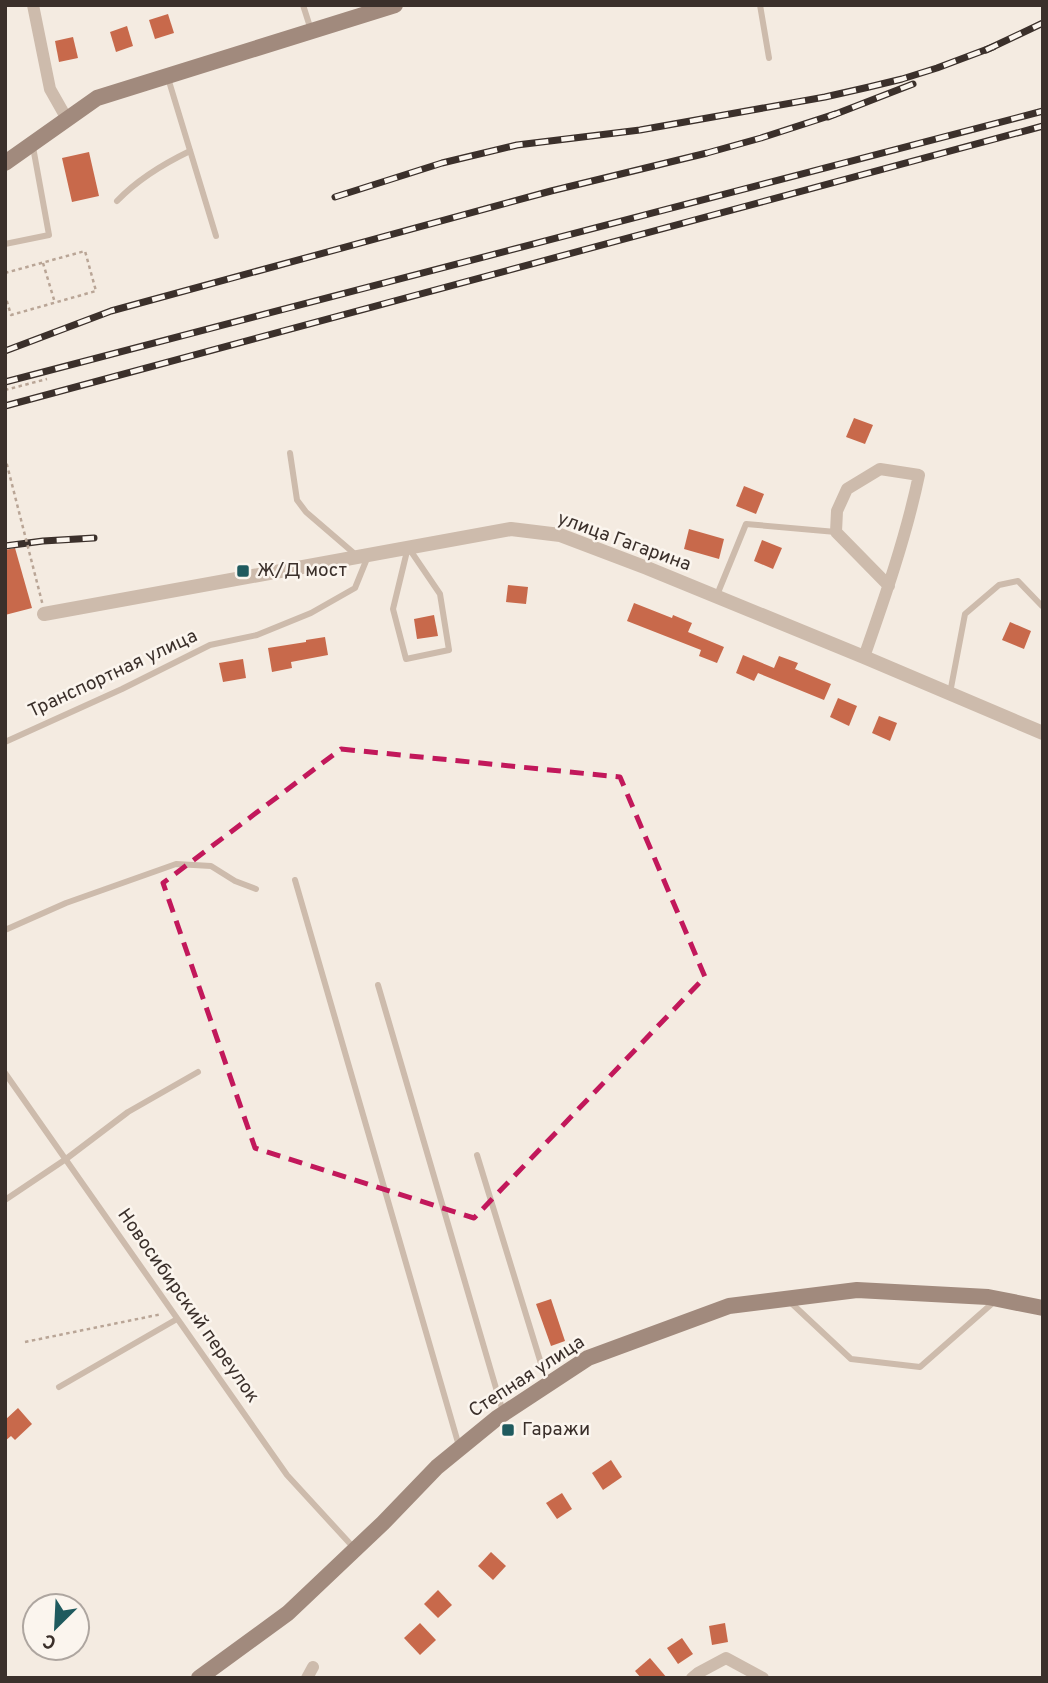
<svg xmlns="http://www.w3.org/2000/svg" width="1048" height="1683" font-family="Overpass,sans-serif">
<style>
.building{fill:#c8694b}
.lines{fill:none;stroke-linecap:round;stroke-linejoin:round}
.path{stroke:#b9a596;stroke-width:2.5;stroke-dasharray:3.5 3.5;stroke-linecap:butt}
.service{stroke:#cdbbac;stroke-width:6}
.minor{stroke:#cdbbac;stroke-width:12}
.tertiary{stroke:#cdbbac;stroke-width:14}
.secondary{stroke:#a18a7d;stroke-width:16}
.rail-casing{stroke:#3b302b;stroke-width:7}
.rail{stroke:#fbf5ee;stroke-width:4.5;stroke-dasharray:13;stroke-linecap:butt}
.path-bridge{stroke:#b9a596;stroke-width:2.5;stroke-dasharray:3.5 3.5;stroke-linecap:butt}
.marked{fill:none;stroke:#c2185b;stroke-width:5;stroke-dasharray:14 9;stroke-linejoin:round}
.poi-dot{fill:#1f5a5e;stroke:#fbf5ee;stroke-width:2.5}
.labels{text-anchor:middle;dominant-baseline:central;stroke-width:5;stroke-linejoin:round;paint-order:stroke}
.street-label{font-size:19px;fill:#3b302b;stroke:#fbf5ee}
.poi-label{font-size:19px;fill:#3b302b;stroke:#fbf5ee;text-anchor:start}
</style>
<rect width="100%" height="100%" fill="#f4ebe1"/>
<g class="building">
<polygon points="168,14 174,33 155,39 149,20"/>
<polygon points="127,26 133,46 116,52 110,32"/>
<polygon points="73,37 78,58 59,62 55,41"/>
<polygon points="89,152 99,196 72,202 62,158"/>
<polygon points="854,418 873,425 865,444 846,437"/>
<polygon points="744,486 764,494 756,514 736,506"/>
<polygon points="689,529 724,539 719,559 684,549"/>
<polygon points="762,540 782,548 773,569 754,561"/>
<polygon points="15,548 32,608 5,615 5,550"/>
<polygon points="508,585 528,587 526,604 506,602"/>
<polygon points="634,603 672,618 673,615 692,623 688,632 724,647 717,663 699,656 701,650 627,621"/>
<polygon points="434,615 438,636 417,639 414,619"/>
<polygon points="1010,622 1031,631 1024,649 1002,640"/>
<polygon points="325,637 328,655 291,662 292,668 272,672 268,648 306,642 306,640"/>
<polygon points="743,655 774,668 779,656 798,663 795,669 831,684 824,700 758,673 754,681 736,673"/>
<polygon points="243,659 246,678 223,682 219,663"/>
<polygon points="838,698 857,706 849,726 830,717"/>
<polygon points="879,716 897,723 890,741 872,733"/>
<polygon points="551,1299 565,1341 551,1346 536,1304"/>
<polygon points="18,1408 32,1424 15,1440 11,1436 5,1441 5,1420"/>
<polygon points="611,1460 622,1477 603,1490 592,1473"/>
<polygon points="562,1493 572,1509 557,1519 546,1503"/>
<polygon points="491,1552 506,1566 493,1580 478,1566"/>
<polygon points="438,1590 452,1605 438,1618 424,1604"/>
<polygon points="420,1623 436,1640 420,1655 404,1638"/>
<polygon points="725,1623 728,1642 712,1645 709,1626"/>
<polygon points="682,1638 693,1654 678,1664 667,1648"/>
<polygon points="650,1658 667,1678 641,1678 635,1671"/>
</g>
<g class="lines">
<g class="path">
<polyline points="43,263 55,303"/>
<polyline points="5,273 85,251 96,291 11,315 5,295"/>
<polyline points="5,390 47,379"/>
<polyline points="25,1342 162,1314"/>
</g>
<g class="service">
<polyline points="303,5 311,30"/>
<polyline points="760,5 769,58"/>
<polyline points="168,78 216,236"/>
<path d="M117,201C138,179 163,164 190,151"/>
<polyline points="5,244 49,235 33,147"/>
<polyline points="290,453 297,500 306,512 356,555"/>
<polygon points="408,547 440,594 449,650 406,659 393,609"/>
<polyline points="717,595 746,524 836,532"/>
<polyline points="950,693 965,614 999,585 1018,581 1042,606"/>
<polyline points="5,742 122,689 210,645 257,635 311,613 355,588 368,556"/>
<polyline points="295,880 459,1446"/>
<polyline points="5,930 66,903 176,864 211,866 235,881 256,889"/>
<polyline points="378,985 503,1412"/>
<polyline points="5,1073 287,1475 354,1548"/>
<polyline points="477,1155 547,1383"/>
<polyline points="5,1200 66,1159 128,1112 198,1072"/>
<polyline points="788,1300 851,1359 920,1367 995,1301"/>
<polyline points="59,1387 177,1319"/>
</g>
<g class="minor">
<polyline points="33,5 50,89 67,119"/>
<path d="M864,657C885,597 906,537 919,475L880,469L847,489L837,511L836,532L889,586"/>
<polyline points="307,1678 313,1667"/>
<polyline points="692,1678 698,1673 726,1658 763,1678"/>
</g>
<polyline class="tertiary" points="44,614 511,529 560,535 647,568 864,657 1043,733"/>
<g class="secondary">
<polyline points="5,163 97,98 395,5"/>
<polyline points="199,1678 288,1613 383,1523 437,1467 497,1418 588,1358 729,1306 857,1290 988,1297 1043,1308"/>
</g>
<g class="rail-casing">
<g id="rail">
<polyline points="986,50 1043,23"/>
<polyline points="828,117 913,84"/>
<polyline points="335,197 442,163 517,145 640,130 825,97 869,87 902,79 937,68 993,47"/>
<polyline points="5,351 111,311 551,191 707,153 761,138 835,114"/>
<polyline points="5,382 1043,111"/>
<polyline points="5,406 1043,126"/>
<polyline points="5,546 43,541 94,538"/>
</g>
</g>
<use href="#rail" class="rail"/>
<polyline class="path-bridge" points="5,457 43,606"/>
</g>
<path class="marked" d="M341,749L620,777L705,977L474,1218L255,1148L163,883Z"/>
<g class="poi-dot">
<rect x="236" y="564" width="14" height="14" rx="3.5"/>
<rect x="501" y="1423" width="14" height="14" rx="3.5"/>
</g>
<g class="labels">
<g class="street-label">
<text transform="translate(624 542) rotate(20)">улица Гагарина</text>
<text transform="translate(113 674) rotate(-25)">Транспортная улица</text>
<text transform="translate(188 1306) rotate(55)">Новосибирский переулок</text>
<text transform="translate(527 1377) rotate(-33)">Степная улица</text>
</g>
<g class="poi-label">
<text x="257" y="571">Ж/Д мост</text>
<text x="522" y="1430">Гаражи</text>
</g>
</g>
<rect width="1048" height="1683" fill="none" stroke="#3b302b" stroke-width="14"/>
<g transform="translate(56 1627) rotate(204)"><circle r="33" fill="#fbf5ee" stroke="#aea6a0" stroke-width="2"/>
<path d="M0-5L12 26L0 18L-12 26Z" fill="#1f5a5e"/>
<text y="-10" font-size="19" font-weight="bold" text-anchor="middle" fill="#3b302b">С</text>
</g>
</svg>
